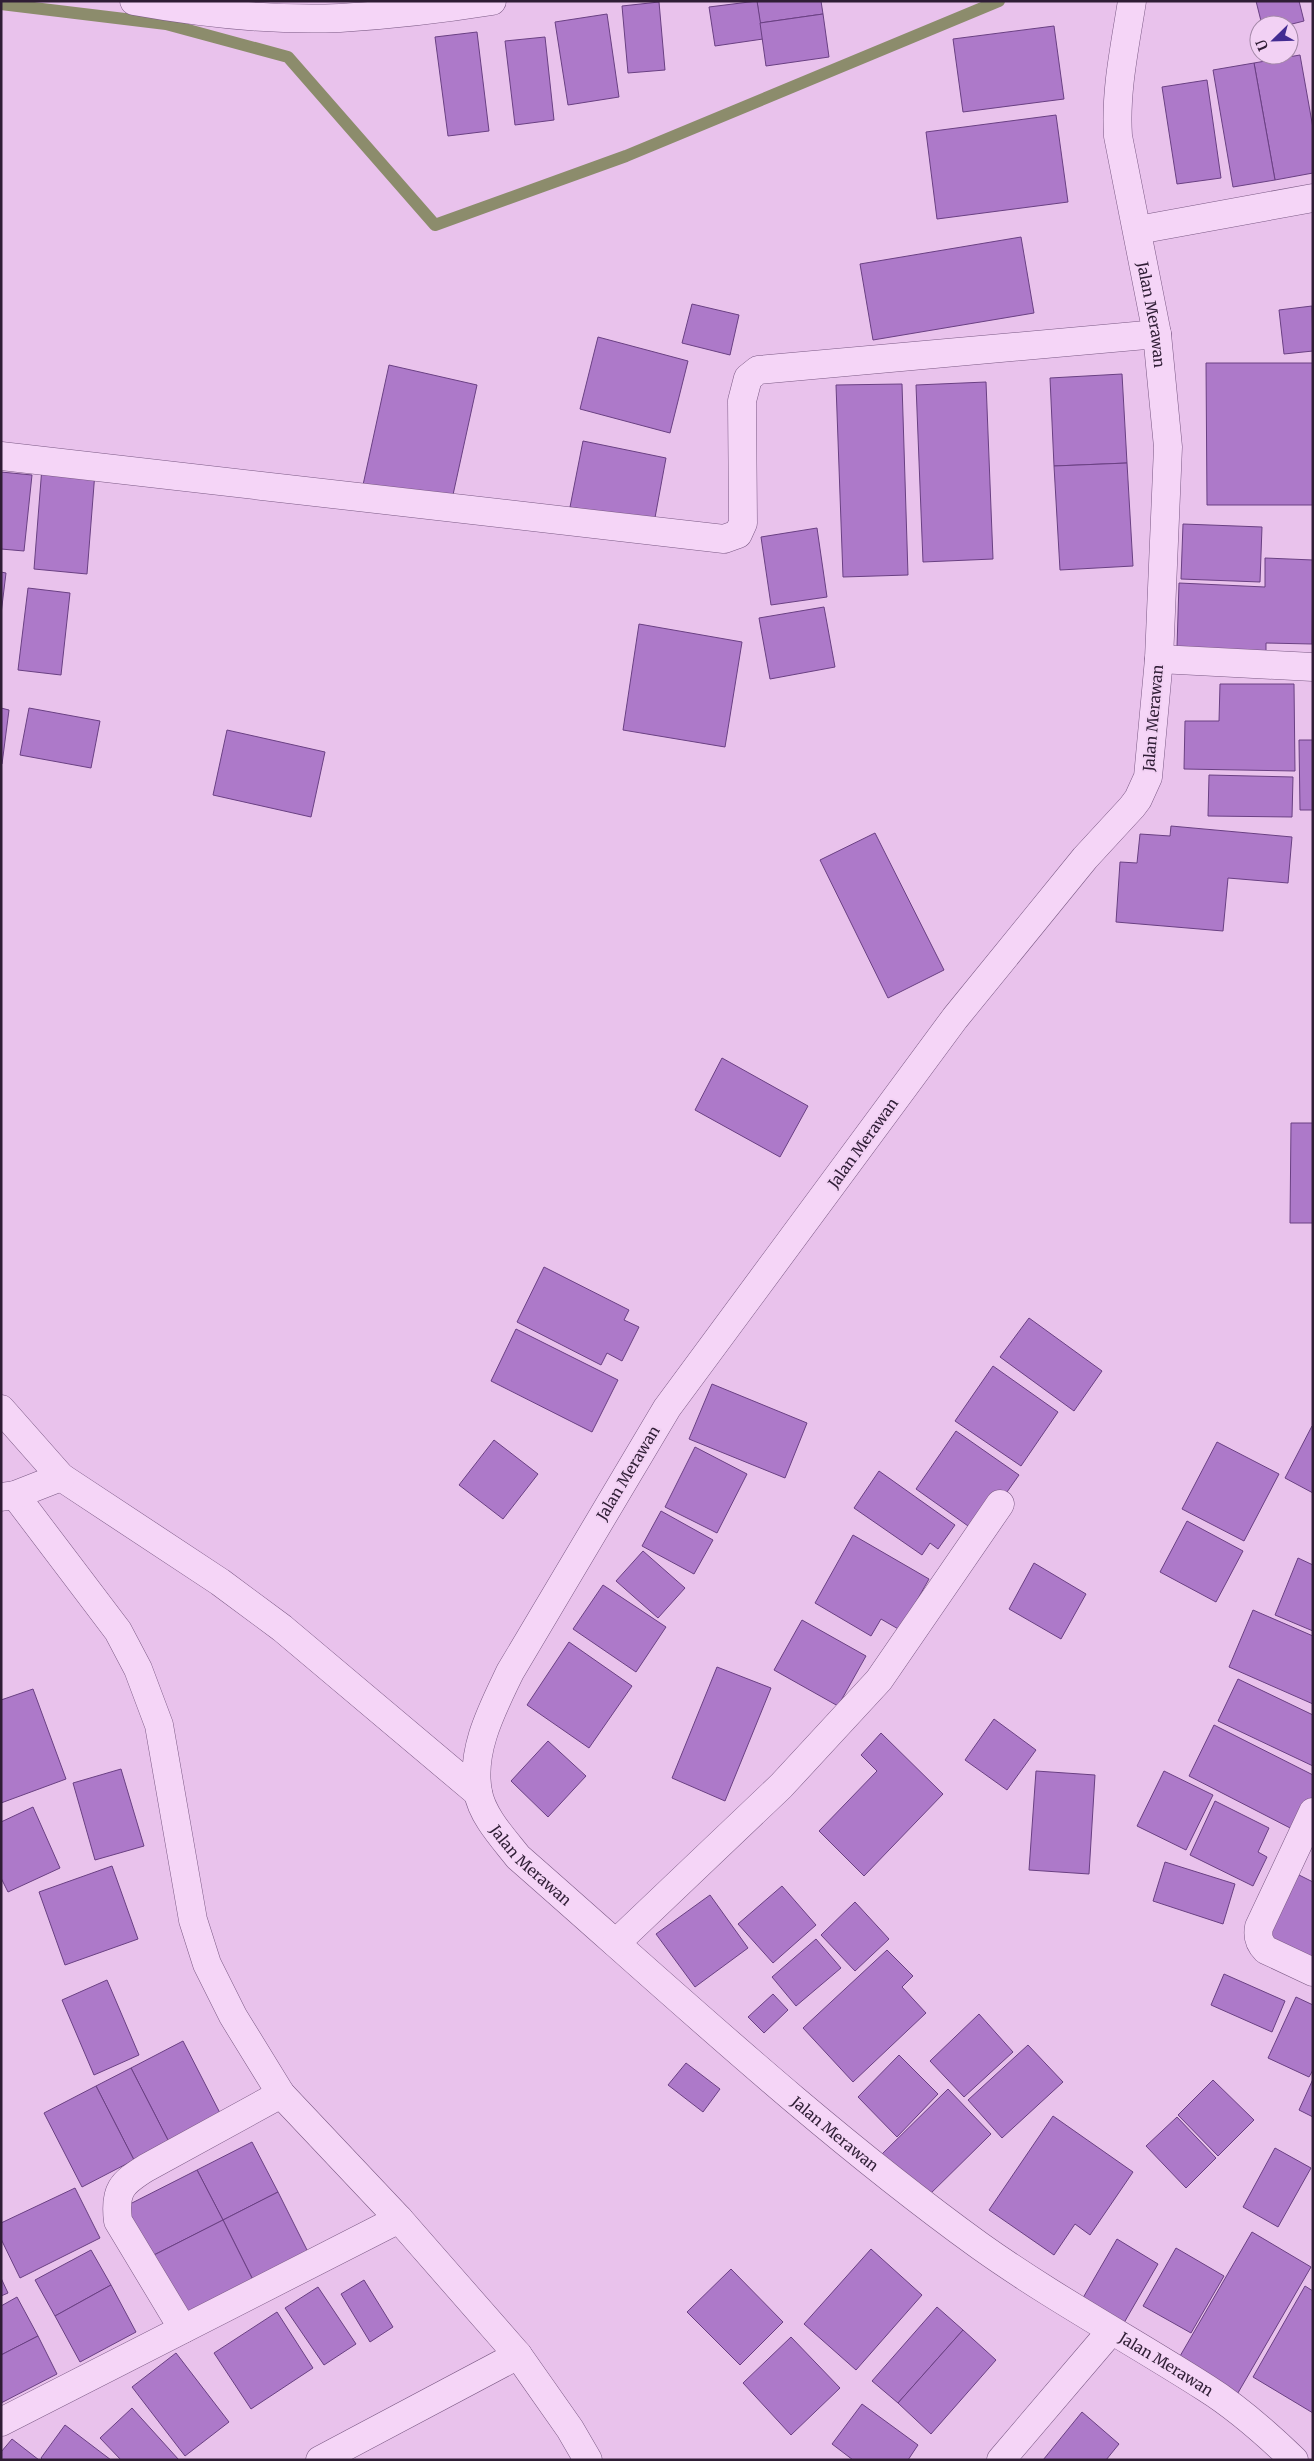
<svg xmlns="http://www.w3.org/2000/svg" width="1314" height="2461" font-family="Merriweather,serif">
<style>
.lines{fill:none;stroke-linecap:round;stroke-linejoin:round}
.stream{stroke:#8c8c6c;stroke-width:12}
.building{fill:#ad79c9;stroke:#6a4083}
.street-casing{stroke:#7b5a85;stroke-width:29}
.street{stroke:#f5d5f7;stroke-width:28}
.labels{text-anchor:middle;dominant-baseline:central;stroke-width:4;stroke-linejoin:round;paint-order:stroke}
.street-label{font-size:15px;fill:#2f1d35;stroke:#f2d1f4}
</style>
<rect width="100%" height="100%" fill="#e9c2ec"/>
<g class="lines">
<polyline class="stream" points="1,4 166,24 288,57 435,225 626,156 999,1"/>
</g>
<g class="building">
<polygon points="757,1 821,1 823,14 760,23"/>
<polygon points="757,1 763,39 715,46 709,7"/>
<polygon points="1256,1 1299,1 1304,21 1288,25 1262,25"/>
<polygon points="659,2 665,70 628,73 622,6"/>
<polygon points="607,14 619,97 568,105 555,22"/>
<polygon points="823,14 829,57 766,66 760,23"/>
<polygon points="1054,26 1064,99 963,112 953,39"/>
<polygon points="477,32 489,131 448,136 435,37"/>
<polygon points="545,37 554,120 515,125 505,41"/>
<polygon points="1300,55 1313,128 1313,173 1275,180 1254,63"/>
<polygon points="1254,63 1275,180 1233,187 1213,70"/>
<polygon points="1207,80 1221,178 1177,184 1162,87"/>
<polygon points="1056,115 1068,202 937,219 926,132"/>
<polygon points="1021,237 1034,313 873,340 860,264"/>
<polygon points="692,304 739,315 730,355 682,343"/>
<polygon points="1312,306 1313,351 1284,354 1279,310"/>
<polygon points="598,337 688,361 670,433 580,409"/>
<polygon points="1206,363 1313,363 1313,505 1207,505"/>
<polygon points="389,365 477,385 451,504 363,485"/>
<polygon points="1122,374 1127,463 1054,466 1050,378"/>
<polygon points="986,382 993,559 923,562 916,385"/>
<polygon points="902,384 908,575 843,577 836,385"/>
<polygon points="583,441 666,458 654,523 570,507"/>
<polygon points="1127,463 1133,566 1060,570 1054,466"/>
<polygon points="42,467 95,472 87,574 34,569"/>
<polygon points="1,472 32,475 24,551 1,549"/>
<polygon points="1183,524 1262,527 1260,582 1181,579"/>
<polygon points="817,528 827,597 771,605 761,537"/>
<polygon points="1265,558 1313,560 1312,644 1266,643 1266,651 1177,647 1179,583 1265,587"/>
<polygon points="1,572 6,573 1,614"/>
<polygon points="28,588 70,593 61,675 18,670"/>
<polygon points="824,607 835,667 770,679 759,618"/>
<polygon points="639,624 742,642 725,747 623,730"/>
<polygon points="1220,684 1294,684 1295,771 1184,769 1185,721 1219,721"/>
<polygon points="1,708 9,710 2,764 1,764"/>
<polygon points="29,708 100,721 91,768 20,755"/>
<polygon points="227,730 325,752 311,817 213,795"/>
<polygon points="1299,740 1313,740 1313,810 1300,810"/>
<polygon points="1209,775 1293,777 1292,817 1208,816"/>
<polygon points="1171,826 1292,837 1288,883 1228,878 1223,931 1116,922 1120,862 1137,863 1140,834 1170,836"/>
<polygon points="875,833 944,970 888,998 820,860"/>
<polygon points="722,1058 808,1106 780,1157 695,1110"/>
<polygon points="1291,1123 1313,1123 1313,1223 1290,1223"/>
<polygon points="544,1267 629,1310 624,1320 639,1327 622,1361 607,1353 601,1365 517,1322"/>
<polygon points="1029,1318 1102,1371 1074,1411 1000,1357"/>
<polygon points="516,1329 618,1380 592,1432 491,1381"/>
<polygon points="993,1366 1058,1412 1021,1466 955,1421"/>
<polygon points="712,1384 807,1423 785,1478 689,1439"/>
<polygon points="1312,1426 1313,1426 1313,1493 1285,1478"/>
<polygon points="956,1431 1019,1475 978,1533 916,1489"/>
<polygon points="494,1440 538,1474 503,1519 459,1485"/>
<polygon points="1217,1442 1279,1474 1244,1541 1182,1509"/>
<polygon points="695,1447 747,1474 717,1533 665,1507"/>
<polygon points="879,1471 955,1525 938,1549 930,1543 922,1555 854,1508"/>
<polygon points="661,1511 713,1540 694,1574 642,1546"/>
<polygon points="1187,1521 1243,1551 1216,1602 1160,1572"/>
<polygon points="853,1535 929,1579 900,1630 881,1619 871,1636 815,1603"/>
<polygon points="643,1551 685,1588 658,1618 616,1581"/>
<polygon points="1298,1558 1313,1565 1313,1631 1275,1615"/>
<polygon points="1034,1563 1086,1594 1061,1639 1009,1609"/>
<polygon points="603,1585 666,1627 636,1672 573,1629"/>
<polygon points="1253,1610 1313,1636 1313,1704 1229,1667"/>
<polygon points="802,1620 866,1656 838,1706 774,1670"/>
<polygon points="569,1642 632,1686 589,1748 527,1705"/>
<polygon points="717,1667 771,1688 725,1801 672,1778"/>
<polygon points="1238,1679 1313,1715 1313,1766 1218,1721"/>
<polygon points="33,1689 66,1779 1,1803 1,1700"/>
<polygon points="994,1719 1036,1750 1007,1790 965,1760"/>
<polygon points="1214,1725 1313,1775 1313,1799 1296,1831 1189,1776"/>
<polygon points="881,1733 943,1794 864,1876 819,1831 877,1771 861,1755"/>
<polygon points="548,1741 586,1776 548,1817 511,1781"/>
<polygon points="121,1769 144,1846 95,1860 73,1783"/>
<polygon points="1036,1771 1095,1775 1089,1874 1029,1870"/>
<polygon points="1164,1771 1213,1795 1186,1850 1137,1826"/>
<polygon points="1215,1801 1269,1828 1258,1852 1267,1857 1253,1886 1190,1855"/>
<polygon points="33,1807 60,1868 8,1892 1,1878 1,1822"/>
<polygon points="1165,1862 1235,1884 1223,1924 1153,1901"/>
<polygon points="112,1866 138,1939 65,1965 39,1892"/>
<polygon points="1297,1874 1313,1882 1313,1958 1268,1936"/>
<polygon points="782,1886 816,1925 773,1963 738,1924"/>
<polygon points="710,1895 748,1948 695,1987 656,1934"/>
<polygon points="855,1902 889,1939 855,1971 821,1935"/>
<polygon points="816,1939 841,1968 796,2006 772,1977"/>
<polygon points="887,1950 913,1976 902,1987 926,2013 853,2082 803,2028"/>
<polygon points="1224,1974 1285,2001 1272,2032 1211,2005"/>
<polygon points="107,1980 139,2055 94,2075 62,2000"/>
<polygon points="773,1994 788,2010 764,2033 748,2017"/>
<polygon points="1296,1997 1313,2005 1313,2070 1309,2077 1268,2058"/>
<polygon points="979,2014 1013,2052 964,2097 930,2061"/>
<polygon points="183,2041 221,2115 169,2142 131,2068"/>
<polygon points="1028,2045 1063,2082 1002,2138 968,2100"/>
<polygon points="899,2055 938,2094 897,2137 858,2097"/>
<polygon points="686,2063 720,2089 703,2112 668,2085"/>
<polygon points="131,2068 169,2142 134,2160 96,2086"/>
<polygon points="1313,2079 1313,2117 1299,2110"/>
<polygon points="1213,2080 1254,2120 1218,2156 1178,2115"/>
<polygon points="96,2086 134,2160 82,2187 44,2113"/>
<polygon points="948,2089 991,2134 924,2200 881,2155"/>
<polygon points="1053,2116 1133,2172 1090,2235 1075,2224 1054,2255 989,2210"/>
<polygon points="1177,2117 1216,2158 1186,2188 1146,2146"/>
<polygon points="252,2142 278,2192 223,2220 197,2170"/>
<polygon points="1275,2148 1311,2168 1278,2227 1243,2207"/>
<polygon points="197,2170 223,2220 152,2256 126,2206"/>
<polygon points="75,2188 100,2238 20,2278 1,2239 1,2223"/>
<polygon points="278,2192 308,2252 254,2282 223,2220"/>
<polygon points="223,2220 254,2282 184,2318 152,2256"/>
<polygon points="1252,2232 1311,2267 1235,2398 1176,2363"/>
<polygon points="1117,2239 1158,2264 1121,2328 1080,2303"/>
<polygon points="1176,2248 1224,2276 1191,2333 1143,2306"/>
<polygon points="871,2249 922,2295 856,2370 804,2324"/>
<polygon points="91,2250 111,2285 55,2316 35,2280"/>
<polygon points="731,2269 783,2322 740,2365 687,2312"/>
<polygon points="1,2278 8,2293 1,2296"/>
<polygon points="364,2280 393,2327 370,2342 341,2294"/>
<polygon points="111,2285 136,2332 80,2362 55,2316"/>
<polygon points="1305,2286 1313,2291 1313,2413 1253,2377"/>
<polygon points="318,2287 356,2344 324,2365 285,2308"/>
<polygon points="17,2297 38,2336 1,2355 1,2306"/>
<polygon points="937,2307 963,2330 898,2403 872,2381"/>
<polygon points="277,2312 313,2368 251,2409 214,2353"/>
<polygon points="963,2330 996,2360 931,2434 898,2403"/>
<polygon points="38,2336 57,2374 1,2403 1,2355"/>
<polygon points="791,2337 840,2388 791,2435 743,2383"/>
<polygon points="176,2353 229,2422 185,2456 132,2387"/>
<polygon points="862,2404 918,2445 908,2460 853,2460 832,2444"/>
<polygon points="132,2408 179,2460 121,2460 100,2438"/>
<polygon points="1082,2412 1119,2444 1106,2460 1043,2460"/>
<polygon points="65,2425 111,2460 43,2460 41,2458"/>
<polygon points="12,2439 39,2460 1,2460 1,2452"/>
</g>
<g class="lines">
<g class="street-casing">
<g id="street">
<path d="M134,1C201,13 272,21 340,18C391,15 442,9 492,1"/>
<path id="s1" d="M1132,1C1125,46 1115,91 1118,136L1157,334L1168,447L1159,659L1148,777L1138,799L1132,807L1085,858L955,1018L667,1408L510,1672C493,1708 470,1750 478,1792C482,1816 504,1839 518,1857C670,1990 817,2128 980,2246C1053,2298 1131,2340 1206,2388C1238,2408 1267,2434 1294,2460"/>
<polyline points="1138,230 1313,198"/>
<polyline points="1,456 724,539 738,534 743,523 742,401 748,378 758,370 1157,334"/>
<polyline points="1159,659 1313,667"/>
<polyline points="1,1409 61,1477 220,1582 282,1628 478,1793"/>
<polyline points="15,1495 118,1631 138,1669 159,1725 193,1920 207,1964 233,2016 281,2094 399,2219 518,2355 570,2429 588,2460"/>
<polyline points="1,1497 15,1495 61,1477"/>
<path d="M1313,1812L1259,1927C1257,1937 1259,1943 1266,1950L1313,1972"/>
<polyline points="616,1943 781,1786 879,1680 1000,1504"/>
<path d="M183,2329L118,2221C114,2190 122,2183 146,2168L281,2094"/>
<polyline points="1,2422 399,2219"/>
<polyline points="320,2460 518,2355"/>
<polyline points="1001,2460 1111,2331"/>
</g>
</g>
<use href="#street" class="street"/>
</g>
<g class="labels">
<g class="street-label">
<text stroke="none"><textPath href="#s1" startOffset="318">Jalan Merawan</textPath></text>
<text transform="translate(1153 718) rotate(-85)">Jalan Merawan</text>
<text transform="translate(863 1143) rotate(-54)">Jalan Merawan</text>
<text transform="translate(628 1473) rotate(-59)">Jalan Merawan</text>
<text stroke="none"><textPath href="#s1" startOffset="2102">Jalan Merawan</textPath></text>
<text stroke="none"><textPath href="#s1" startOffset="2508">Jalan Merawan</textPath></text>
<text stroke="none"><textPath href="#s1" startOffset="2912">Jalan Merawan</textPath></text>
</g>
</g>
<rect width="1314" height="2461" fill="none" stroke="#2f1d35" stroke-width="5"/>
<g transform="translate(1274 40) rotate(247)"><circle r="24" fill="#f2d1f4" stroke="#a489a8"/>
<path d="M0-4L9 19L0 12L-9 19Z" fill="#432c92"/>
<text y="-8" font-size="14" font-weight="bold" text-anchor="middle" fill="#2f1d35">U</text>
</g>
</svg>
